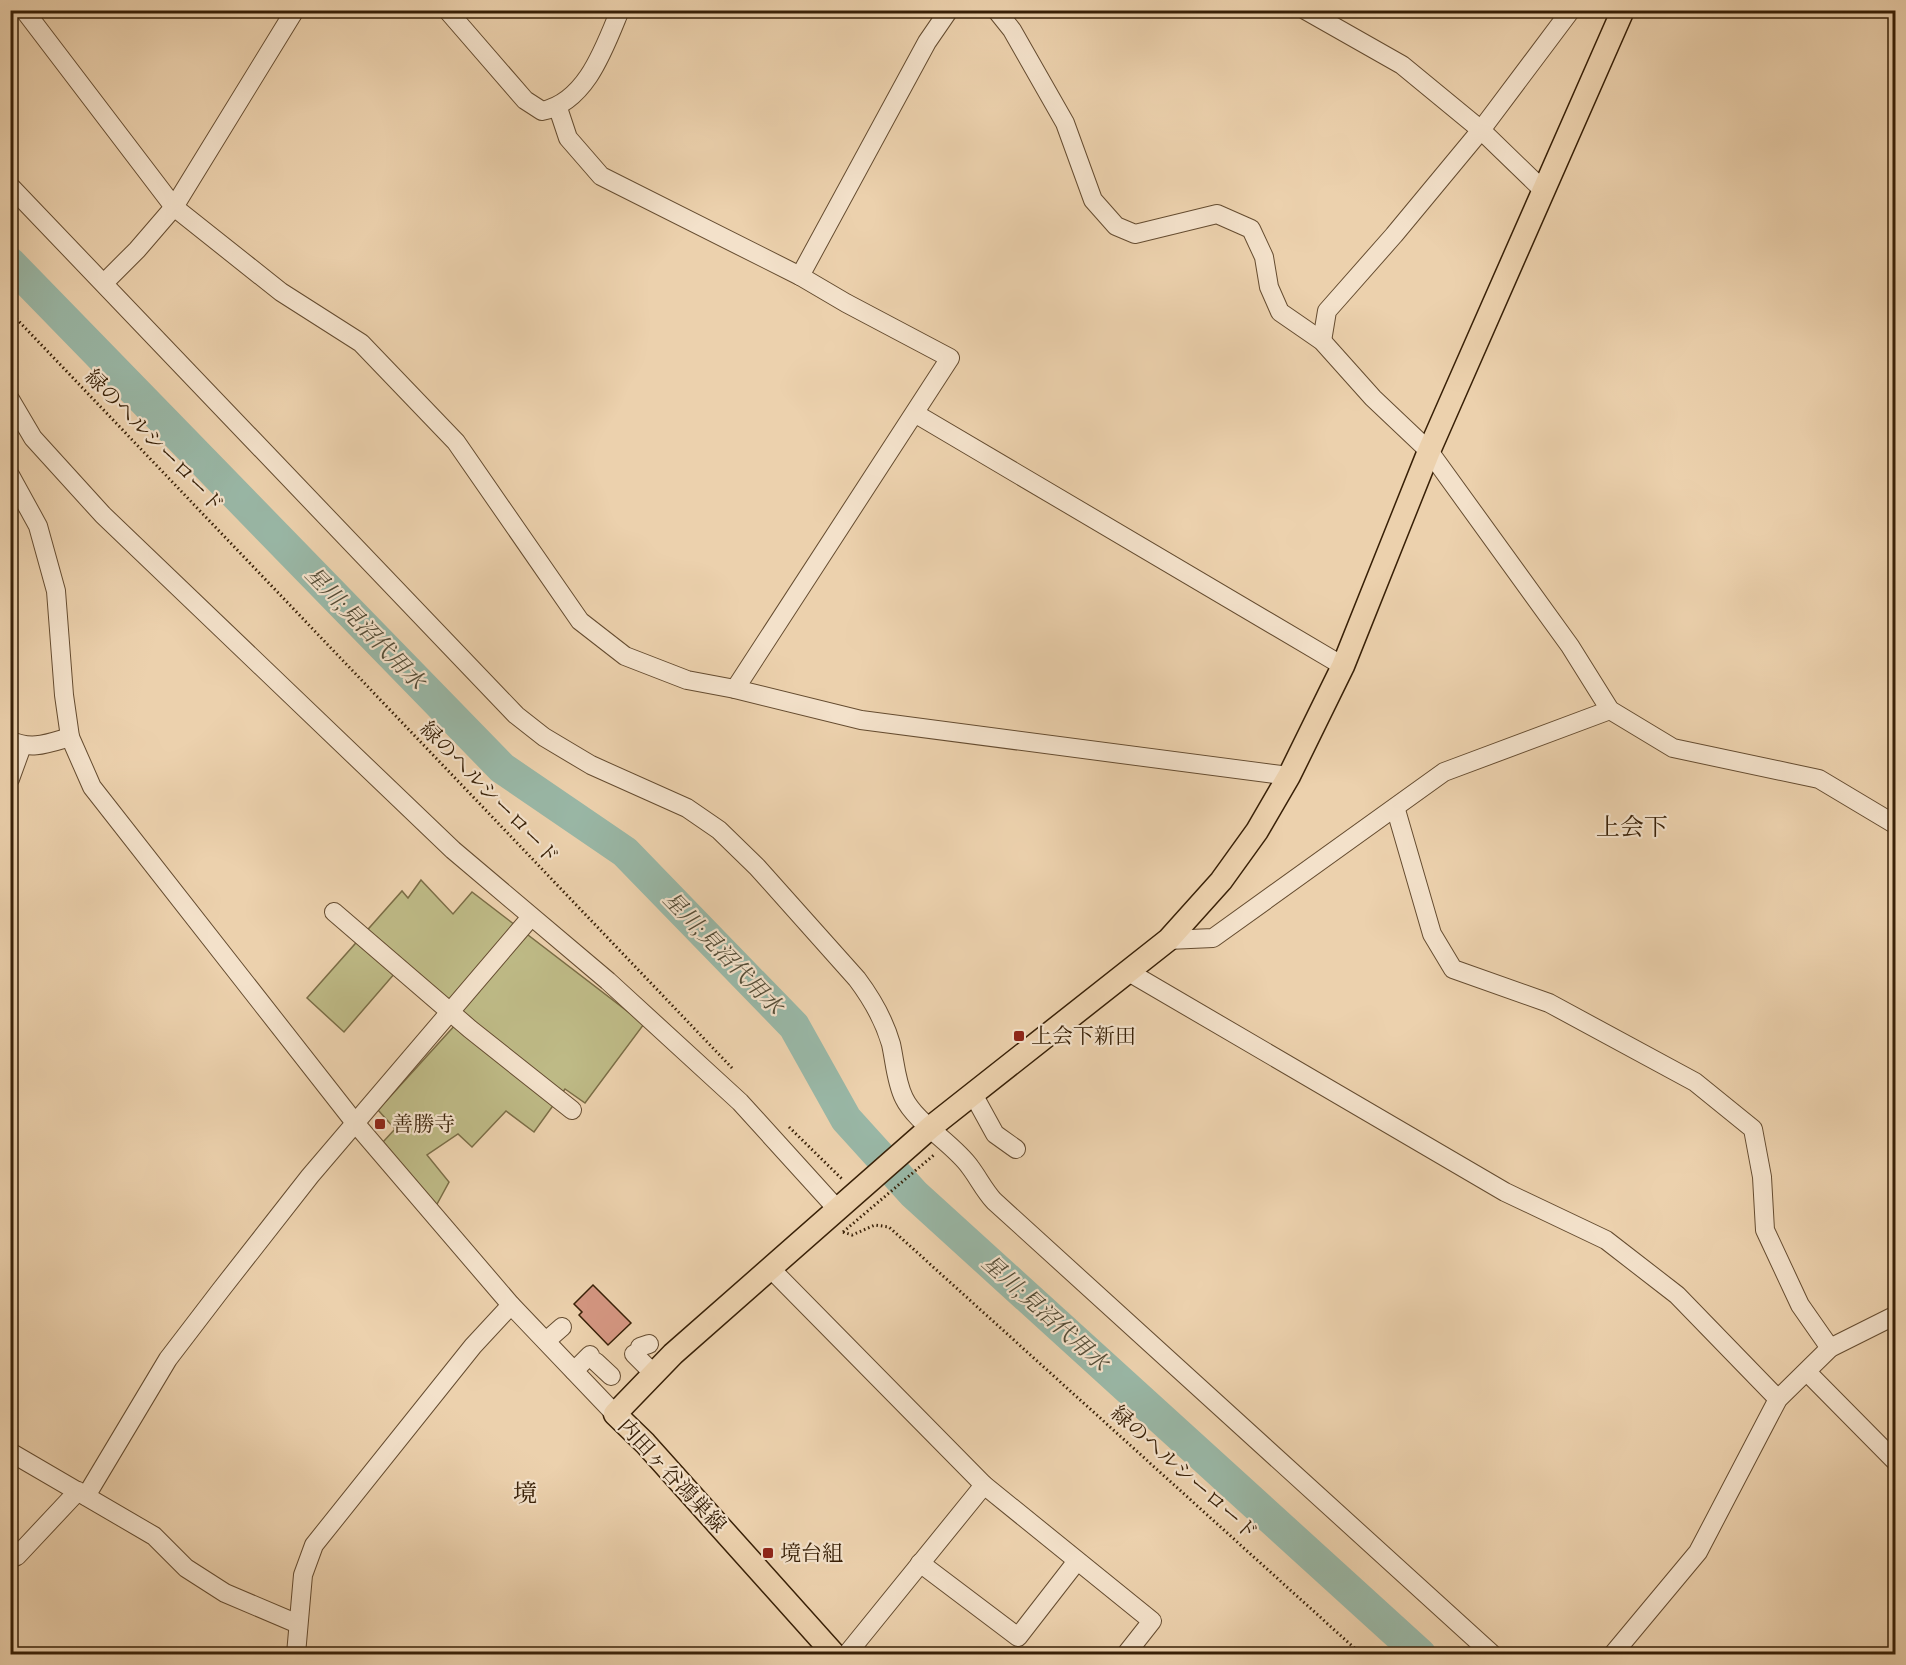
<svg xmlns="http://www.w3.org/2000/svg" width="1906" height="1665" font-family="Cardo,'Noto Serif JP',serif">
<style>
.green{fill:#beba86;stroke:#7b6d46;stroke-width:1.5}
.lines{fill:none;stroke-linecap:round;stroke-linejoin:round}
.river{stroke:#99b7a6;stroke-width:32}
.building{fill:#d49681;stroke:#382007;stroke-width:1.5}
.minor-casing{stroke:#654c30;stroke-width:20}
.major-casing{stroke:#382007;stroke-width:25}
.path{stroke:#382007;stroke-width:3;stroke-dasharray:1.5 3;stroke-linecap:butt}
.minor{stroke:#f3e1ca;stroke-width:18}
.major{stroke:#ecd1ad;stroke-width:22}
.poi-dot{fill:#8f2418;stroke:#f3e1ca;stroke-width:2}
.labels{text-anchor:middle;dominant-baseline:central;stroke-width:4.5;stroke-linejoin:round;paint-order:stroke}
.street-label{font-size:21px;fill:#382007;stroke:#f3e1ca}
.poi-label{font-size:21px;fill:#382007;stroke:#f3e1ca;text-anchor:start}
.water-label{font-size:22px;font-style:italic;fill:#554d37;stroke:#f3e1ca}
.quarter-label{font-size:24px;fill:#382007;stroke:#f3e1ca}
</style>
<rect width="100%" height="100%" fill="#ecd1ad"/>
<filter id="stains"><feTurbulence type="fractalNoise" baseFrequency=".00333" numOctaves="4"/><feColorMatrix values="0 0 0 0 .2 0 0 0 0 .09 0 0 0 0 .02 0 0 0 .5 -.17"/></filter>
<radialGradient id="worn" r=".72"><stop offset=".6" stop-color="#630" stop-opacity="0"/><stop offset="1" stop-color="#630" stop-opacity=".3"/></radialGradient>
<polygon class="green" points="421,880 453,914 472,892 644,1024 585,1103 565,1089 534,1132 506,1111 472,1147 458,1134 427,1155 449,1182 436,1206 383,1142 395,1129 378,1110 456,1024 395,973 344,1032 307,998 402,891 408,898"/>
<g class="lines">
<polyline class="river" points="10,263 502,768 625,852 794,1026 846,1119 914,1194 1420,1654"/>
</g>
<polygon class="building" points="593,1285 631,1323 608,1345 579,1315 582,1312 574,1304"/>
<g class="lines">
<g class="minor-casing">
<g id="minor">
<polyline points="24,10 174,207 281,292 361,343 456,442 580,621 625,656 687,680 735,689 861,720 1289,776"/>
<path d="M447,10L525,100L542,111C586,102 604,49 620,10"/>
<polyline points="996,10 1012,30 1065,123 1093,200 1116,226 1135,234 1217,214 1251,229 1264,257 1269,287 1280,312 1322,341 1373,398 1429,451 1570,646 1610,710 1673,748 1819,779 1896,825"/>
<polyline points="1305,10 1402,65 1481,130 1543,190"/>
<polyline points="558,108 568,138 601,176 800,276 846,303 950,358 735,689"/>
<path d="M10,186L516,715L544,737L591,765L687,808L719,830L757,867L857,979C872,999 884,1020 891,1044C895,1062 896,1082 904,1098C916,1123 954,1144 970,1167C979,1179 984,1190 994,1201L1492,1654"/>
<polyline points="800,276 927,42 949,10"/>
<polyline points="104,283 137,250 174,207 295,10"/>
<polyline points="1322,341 1327,311 1394,235 1481,130 1571,10"/>
<polyline points="10,399 33,438 103,515 453,850 608,981 740,1102 838,1210"/>
<polyline points="916,414 1343,666"/>
<polyline points="10,475 38,526 56,591 64,695 70,737 92,787 356,1124 511,1305 615,1414"/>
<path d="M10,740C31,751 49,743 70,737"/>
<polyline points="10,779 22,746"/>
<polyline points="1396,810 1432,934 1453,969 1549,1003 1695,1082 1753,1129 1762,1177 1765,1230 1800,1305 1830,1348"/>
<polyline points="334,912 470,1029 572,1110"/>
<polyline points="1168,940 1213,938 1444,772 1610,710"/>
<polyline points="1127,971 1505,1192 1606,1240 1677,1295 1778,1399"/>
<polyline points="973,1094 995,1134 1016,1149"/>
<polyline points="771,1269 984,1485 1152,1621 1126,1654"/>
<polyline points="546,1341 562,1327"/>
<polyline points="640,1347 649,1344"/>
<polyline points="634,1354 654,1374"/>
<polyline points="596,1362 611,1376"/>
<polyline points="574,1371 590,1355"/>
<polyline points="1807,1372 1896,1462"/>
<polyline points="10,1452 154,1536 186,1568 225,1593 298,1624"/>
<polyline points="86,1496 168,1359 220,1291 310,1176 531,917"/>
<polyline points="10,1559 17,1556 78,1491"/>
<polyline points="920,1563 1018,1637 1077,1561"/>
<polyline points="296,1654 303,1575 314,1545 473,1346 511,1305"/>
<polyline points="847,1654 984,1485"/>
<polyline points="1613,1654 1698,1552 1778,1399 1830,1348 1896,1315"/>
</g>
</g>
<g class="major-casing">
<polyline id="major" points="834,1654 645,1443 615,1414 673,1354 931,1127 1168,940 1221,881 1257,831 1289,776 1343,666 1429,451 1623,10"/>
</g>
<g class="path">
<polyline points="10,312 732,1068"/>
<polyline points="789,1127 842,1179"/>
<polyline points="843,1232 852,1235 875,1225 889,1227 1361,1654"/>
<polyline points="843,1232 935,1154"/>
</g>
<use href="#minor" class="minor"/>
<use href="#major" class="major"/>
</g>
<g class="poi-dot">
<rect x="1013" y="1030" width="12" height="12" rx="3"/>
<rect x="374" y="1118" width="12" height="12" rx="3"/>
<rect x="762" y="1547" width="12" height="12" rx="3"/>
</g>
<g class="labels">
<g class="street-label">
<text transform="translate(154 441) rotate(46)">緑のヘルシーロード</text>
<text transform="translate(489 793) rotate(46)">緑のヘルシーロード</text>
<text transform="translate(1184 1473) rotate(42)">緑のヘルシーロード</text>
<text transform="translate(672 1476) rotate(47)">内田ヶ谷鴻巣線</text>
</g>
<g class="poi-label">
<text x="1031" y="1036">上会下新田</text>
<text x="392" y="1124">善勝寺</text>
<text x="780" y="1553">境台組</text>
</g>
<g class="water-label">
<text transform="translate(365 628) rotate(46)">星川;見沼代用水</text>
<text transform="translate(723 953) rotate(46)">星川;見沼代用水</text>
<text transform="translate(1045 1313) rotate(42)">星川;見沼代用水</text>
</g>
<g class="quarter-label">
<text x="1632" y="827">上会下</text>
<text x="525" y="1493">境</text>
</g>
</g>
<rect width="1906" height="1665" fill="none" stroke="#ecd1ad" stroke-width="36"/>
<rect x="12" y="12" width="1882" height="1641" fill="none" stroke="#382007" stroke-width="3"/>
<rect x="18" y="18" width="1870" height="1629" fill="none" stroke="#382007" stroke-width="1.5"/>
<rect width="100%" height="100%" filter="url(#stains)"/>
<rect width="100%" height="100%" fill="url(#worn)"/>
</svg>
